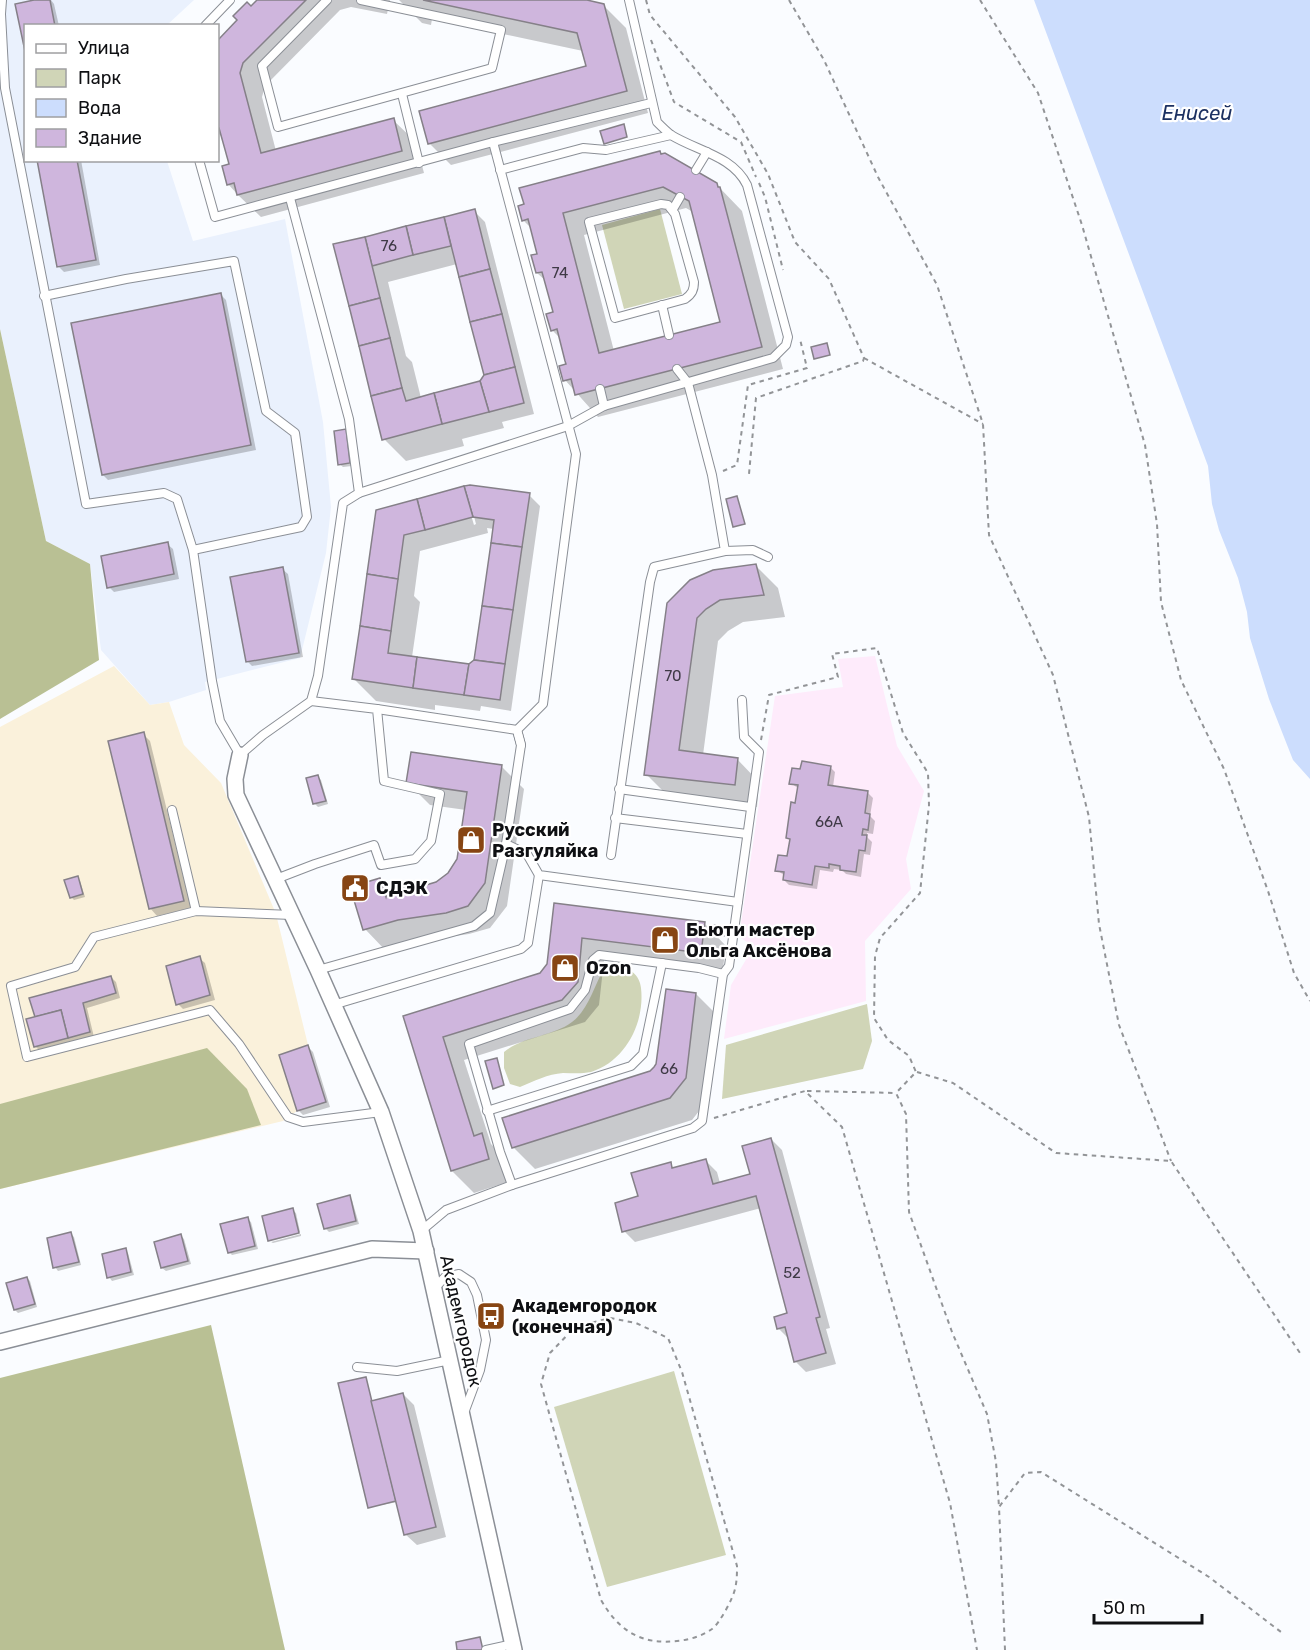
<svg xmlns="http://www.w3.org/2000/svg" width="1310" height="1650" font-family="Rubik,sans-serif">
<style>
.built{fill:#eaf1fd}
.education{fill:#feebfb}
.medical{fill:#faf1db}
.green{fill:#d0d5b7}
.forest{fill:#b9c094}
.water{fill:#ccddfd}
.shadow{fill:#0003;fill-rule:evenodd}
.building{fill:#cfb6dd;stroke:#858088;stroke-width:1.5;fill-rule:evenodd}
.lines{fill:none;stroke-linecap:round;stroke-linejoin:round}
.lane-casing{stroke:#8b8f96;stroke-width:10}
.street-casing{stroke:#8b8f96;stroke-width:18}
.path{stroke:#929497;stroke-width:2;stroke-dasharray:4.5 4.5;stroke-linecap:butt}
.lane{stroke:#fff;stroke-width:8}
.street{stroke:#fff;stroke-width:15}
.labels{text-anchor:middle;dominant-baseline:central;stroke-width:4.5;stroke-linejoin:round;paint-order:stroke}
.number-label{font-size:15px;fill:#3f3a46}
.poi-label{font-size:18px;font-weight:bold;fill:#0f1013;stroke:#fff;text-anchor:start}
.street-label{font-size:18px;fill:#0f1013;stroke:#fff}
.water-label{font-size:20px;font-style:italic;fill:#1c3162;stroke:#fff}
</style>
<rect width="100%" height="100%" fill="#fafcff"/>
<polygon class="built" points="0,0 194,0 167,25 26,26 26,160 167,161 193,241 285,219 323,422 331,507 326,553 300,658 205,682 206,690 169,702 150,705 101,650 90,564 46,541 0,329"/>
<polygon class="education" points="875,656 897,746 924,791 906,859 911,889 865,941 866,1001 724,1039 731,985 754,946 739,937 775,696 843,687 838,659"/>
<polygon class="medical" points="114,666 150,705 169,702 184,745 221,783 276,914 308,1045 326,1102 297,1111 283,1121 0,1189 0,727"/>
<g class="green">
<polygon points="660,209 682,294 624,309 602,225"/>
<path d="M617,965C629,967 640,975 641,988C645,1022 626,1061 591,1072C581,1074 573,1073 563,1073C548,1074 534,1081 520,1087L510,1084L504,1068V1052C523,1036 552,1037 572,1022C588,1010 594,987 603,970Z"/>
<polygon points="867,1004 872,1041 863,1069 722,1099 726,1045"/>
<polygon points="674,1371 726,1555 607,1587 554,1407"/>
</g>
<g class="forest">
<polygon points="0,329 46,541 90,564 99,660 0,719"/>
<polygon points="207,1048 247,1089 261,1125 0,1189 0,1104"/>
<polygon points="211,1325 285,1650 0,1650 0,1378"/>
</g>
<polygon class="water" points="1034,0 1310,0 1310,779 1293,760 1269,699 1250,638 1247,612 1238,578 1219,530 1212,504 1208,466"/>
<g class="shadow">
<polygon points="41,0 51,0 54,4 59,26 26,26 17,5"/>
<polygon points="259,0 390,0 387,14 351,7 340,10 265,86 262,97 276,151 393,120 416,142 424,173 261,217 238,195 228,184 231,165 224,139 218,133 218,44"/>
<polygon points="399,0 580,0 603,5 626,28 648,113 451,165 429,143 588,67 583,51 432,19 431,25 422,23"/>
<path d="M662,155L716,184L742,211L783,369L598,417L565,380L568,365L561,339L552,330L554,313L546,281L537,273L539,255L533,230L523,220ZM686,208L693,212L722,323L614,351L584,235Z"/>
<polygon points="39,160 81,160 100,265 64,272 59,267"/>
<path d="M474,211L485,222L534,414L502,422L504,428L462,439L464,446L406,461L384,439L334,245ZM457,264L485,376L481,382L421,398L412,362L406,356L388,282Z"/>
<polygon points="220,294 226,300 256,450 108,480 103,475"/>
<polygon points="345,431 348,434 352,466 343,467 339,464"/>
<path d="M529,495L540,506L511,711L481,706L480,711L435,705V710L376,701L354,679L378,511ZM468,505H471L476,524L474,525ZM487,528L494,529L475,661L469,666L412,657L420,602L414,596L420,551L488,533Z"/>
<polygon points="167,544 173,549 179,579 114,592 109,587"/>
<polygon points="756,566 778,588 785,617 743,622 728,631 718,641 703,755 737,759 759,782 757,807 668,796 646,774 668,604"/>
<polygon points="282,569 288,574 303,657 252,666 247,661"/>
<polygon points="143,734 150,741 191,908 157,916 150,908"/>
<polygon points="502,767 524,789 507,906 490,928 469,934 421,941 387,952 365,929 380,880 390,890 416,890 437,883 449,874 459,860 466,810 430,805 408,783"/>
<polygon points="830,767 835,772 833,787 868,793 873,798 870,816 875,821 873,834 867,833 867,837 872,842 870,855 864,854 861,877 846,874 842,870 834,869 833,872 820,870 817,889 789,885 784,880 785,876 777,870 788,858 791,841 787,837 799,789 791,783 802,771"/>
<polygon points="318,777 321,780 328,804 318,807 315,804"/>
<polygon points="77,878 80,881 85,897 74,900 71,897"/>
<polygon points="556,904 704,923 726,946 722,975 604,960 599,1005 585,1022 464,1060 491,1144 504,1157 511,1181 474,1193 452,1171 404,1017 540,974 549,965"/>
<polygon points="199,958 205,963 215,1000 183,1009 178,1004"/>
<polygon points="111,977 116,982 120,998 87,1008 94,1037 41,1052 35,1046 37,1018"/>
<polygon points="696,994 718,1016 707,1101 692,1120 535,1169 513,1147 651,1072 657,1065"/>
<polygon points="308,1047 313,1052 330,1107 303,1115 298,1110"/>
<polygon points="771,1139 782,1150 830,1328 826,1329 836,1364 806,1372 795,1361 789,1339 778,1328 789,1314 761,1208 635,1242 624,1231 640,1197 670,1164 675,1169 706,1161 717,1172 720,1183 751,1175"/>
<polygon points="349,1197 352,1200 359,1224 329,1232 325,1228"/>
<polygon points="292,1210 296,1213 300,1232 269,1239"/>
<polygon points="247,1219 251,1222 258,1249 232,1255 229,1252"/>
<polygon points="71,1234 74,1237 81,1265 58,1271 55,1267"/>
<polygon points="301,1234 301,1236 273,1243 271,1242"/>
<polygon points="181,1236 184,1239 191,1264 166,1271 162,1268 156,1243"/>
<polygon points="125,1250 128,1253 134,1275 112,1281 109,1277"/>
<polygon points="27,1278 30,1281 37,1307 18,1313 15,1310 8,1284"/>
<polygon points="403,1394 414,1405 446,1537 417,1545 405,1534 398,1502 370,1507 372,1402"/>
</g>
<g class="building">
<polygon points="34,0 50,0 55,26 26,26 26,56 15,4"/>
<polygon points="257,0 306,0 243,63 240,73 261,153 394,118 402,151 237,195 234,183 227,185 222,166 229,164 219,128 218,128 218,40 237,20 233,16 247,2 251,6"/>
<polygon points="423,0 587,0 604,4 627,91 428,144 419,111 586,66 577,33"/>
<polygon points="624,124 627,137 604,144 600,131"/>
<path d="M660,151L661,154L665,153L717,183L718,187H720L762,347L575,395L571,379L563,381L559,366L566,364L565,361L557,329L551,331L546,314L553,312L542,272L536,273L531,255L537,254L528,219L522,221L518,206L524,204L519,188ZM663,187L689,201L720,322L599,353L563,213Z"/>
<polygon points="37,160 77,160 96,260 57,267"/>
<polygon points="475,209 490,269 459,277 444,217"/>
<polygon points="444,217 451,246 413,255 406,226"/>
<polygon points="406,226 413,255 372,266 365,237"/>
<polygon points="365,237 380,298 349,306 333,244"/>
<polygon points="490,269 502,314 470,322 459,277"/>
<polygon points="221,293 251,445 102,475 71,323"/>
<polygon points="380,298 390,338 359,346 349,306"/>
<polygon points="502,314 515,367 484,375 470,322"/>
<polygon points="390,338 402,388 371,396 359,346"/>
<polygon points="827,343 830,355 814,359 811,347"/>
<polygon points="515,367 524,403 489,412 480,381 484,375"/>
<polygon points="480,381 489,412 442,424 434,393"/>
<polygon points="402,388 406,401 434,393 442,424 382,440 371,396"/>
<polygon points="346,429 350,463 338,465 334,431"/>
<polygon points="470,485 530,493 522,547 491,543 494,520 473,517 464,486"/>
<polygon points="464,486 473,517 425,530 417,499"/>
<polygon points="737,496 745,524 733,527 726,499"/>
<polygon points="417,499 425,530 404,535 398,579 367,574 376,510"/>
<polygon points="168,542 174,574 107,588 101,556"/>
<polygon points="491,543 522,547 513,610 482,606"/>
<polygon points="756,564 764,595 720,600 706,609 697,618 679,750 738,758 735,785 644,775 667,603 690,580 713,570"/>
<polygon points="283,567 299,653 246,662 230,577"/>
<polygon points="367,574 398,579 391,631 360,626"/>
<polygon points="482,606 513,610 505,664 474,660"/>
<polygon points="360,626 391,631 388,653 417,657 413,688 352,679"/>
<polygon points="417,657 469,664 464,695 413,688"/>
<polygon points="474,660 505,664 500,700 464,695 469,664"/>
<polygon points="144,732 184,901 149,909 108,741"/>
<polygon points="411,752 502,765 485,883 468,906 446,913 398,920 363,930 350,887 380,878 386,897 388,889 416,888 436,882 448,873 457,859 467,792 406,783"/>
<polygon points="802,761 831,766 828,785 868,791 865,813 870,814 868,830 863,829 862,835 867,835 865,851 859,850 856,872 840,870 840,866 829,864 829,868 815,866 812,885 783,880 784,872 775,871 778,855 787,856 790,839 786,838 791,802 795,803 798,785 789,784 792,768 800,769"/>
<polygon points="318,775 326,801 313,804 306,778"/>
<polygon points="78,876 83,894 70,898 64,880"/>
<polygon points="554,903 705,922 701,953 582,938 578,982 562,1000 443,1037 474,1136 482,1133 489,1159 451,1171 403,1016 540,973 547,964"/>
<polygon points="200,956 210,995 176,1005 166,966"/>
<polygon points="111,976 116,993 83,1003 90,1032 68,1038 61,1010 35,1017 29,998"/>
<polygon points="666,989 696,993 686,1078 670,1098 512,1148 502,1118 650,1071 654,1067 656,1064"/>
<polygon points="61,1010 68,1038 34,1047 26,1019"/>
<polygon points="308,1045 326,1102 297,1111 279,1055"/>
<polygon points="497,1058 504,1085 493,1089 485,1061"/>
<polygon points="771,1138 820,1317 816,1318 826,1353 794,1362 785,1327 777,1329 774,1317 787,1313 756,1196 622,1232 615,1203 638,1196 631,1173 671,1162 672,1168 706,1159 713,1184 750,1174 742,1146"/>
<polygon points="350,1195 356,1221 324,1229 317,1204"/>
<polygon points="293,1208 299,1233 268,1241 262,1216"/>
<polygon points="248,1217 255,1246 228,1253 220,1224"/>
<polygon points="71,1232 79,1262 53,1268 47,1238"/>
<polygon points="181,1234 188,1261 161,1268 154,1242"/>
<polygon points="126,1248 131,1272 107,1278 102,1254"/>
<polygon points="27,1277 35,1304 14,1310 6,1283"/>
<polygon points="366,1377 396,1501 368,1508 338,1383"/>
<polygon points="403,1393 436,1527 404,1535 371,1401"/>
<polygon points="480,1637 483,1650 457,1650 456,1642"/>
</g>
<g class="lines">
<g class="lane-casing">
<g id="lane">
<polyline points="2,0 1,14 5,88 86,504 164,493 177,499 193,550 212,681 220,721 240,755 263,735 311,701 318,676 343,503 359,493 349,419 290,198"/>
<polyline points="327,0 262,66 278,127 492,68 501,30 361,0"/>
<polyline points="205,26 230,0"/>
<polyline points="402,94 419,163"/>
<polyline points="493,142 576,454 543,704 517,730 521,745"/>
<polyline points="199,160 215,217 493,142 651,103"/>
<polyline points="500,170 583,148 606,150 671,135"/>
<polyline points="696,170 707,152"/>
<path d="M661,204L668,205L675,214L694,282C694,290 692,294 685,299L615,318L589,222Z"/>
<polyline points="673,209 680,197"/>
<polyline points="44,296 126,279 234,261 266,411 295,433 307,517 301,527 193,550"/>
<polyline points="662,305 669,335"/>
<polyline points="600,389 604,406"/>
<path d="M359,493L568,426L604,406L773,358L786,345L788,337L747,185C733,156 697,151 671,135C666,131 661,126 657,122L629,0"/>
<polyline points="725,551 753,550 768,557"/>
<polyline points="377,709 517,730 521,745 506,844"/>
<polyline points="619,789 750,807"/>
<polyline points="172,810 196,911"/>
<polyline points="615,818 747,834"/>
<polyline points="611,855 650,582 654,567 725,551 712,475 688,383 677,369"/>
<polyline points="276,879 315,864 374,845 381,865 415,859 431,841 440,794 384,781 377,709 311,701"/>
<polyline points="292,915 196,911 94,937 75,967 11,986 27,1057 210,1010 239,1044 288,1117 303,1122 381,1112"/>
<polyline points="716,929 734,934"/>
<polyline points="318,970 474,926 490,913 506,844 527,854 539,875 738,902"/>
<polyline points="333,1005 521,949 528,943 539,875"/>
<polyline points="487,1111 631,1066 643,1054 662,963"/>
<polyline points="512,1185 500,1152 469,1044 570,1009 585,990 593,960 599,955 699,968 723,974"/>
<polyline points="421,1231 446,1210 512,1185 693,1128 702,1121 723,974 729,966 759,752 744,737 742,700"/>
<polyline points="435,1288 445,1277 459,1274 471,1282 477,1295 486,1340 480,1370 464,1413"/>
<polyline points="357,1367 397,1371 450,1360"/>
<polyline points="486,1650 513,1644"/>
</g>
</g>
<g class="street-casing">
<g id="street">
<polyline points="240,755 235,779 236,795 318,970 381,1112 421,1231 514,1650"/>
<polyline points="0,1342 372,1249 426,1251"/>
</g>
</g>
<g class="path">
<polyline points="646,0 650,15 735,117 768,174 795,242 829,279 864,358 863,361 756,398 749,474"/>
<polyline points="789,0 824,60 878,177 937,285 983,424 989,535 1053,675 1089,817 1099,924 1119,1025 1171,1161"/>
<polyline points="980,0 1038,93 1082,225 1145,445 1157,524 1161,602 1181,680 1224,769 1268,891 1294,973 1310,1001"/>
<polyline points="651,40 674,102 741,142 756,177"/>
<polyline points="759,183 765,197 783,270"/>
<polyline points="864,358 983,424"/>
<polyline points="723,471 737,465 748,385 807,368 800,339"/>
<polyline points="761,740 769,695 838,677 832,654 877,648 903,733 928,773 929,805 920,893 880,938 875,956 874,1018 888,1040 909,1056 916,1072 896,1093 906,1114 909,1212 952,1332 987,1414 996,1462 999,1507"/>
<polyline points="917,1072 953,1083 1056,1153 1171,1161 1302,1356"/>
<polyline points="807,1091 897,1093"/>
<polyline points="714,1118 805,1091 842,1127 950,1503 977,1650"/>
<path d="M610,1318L636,1323L668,1338L682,1372L737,1566C737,1573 737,1581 735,1589C733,1598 720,1623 712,1629C702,1636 689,1640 677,1641C641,1645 619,1631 601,1600L541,1384L550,1353L575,1327Z"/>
<polyline points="1005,1650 999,1507 1025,1473 1041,1472 1209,1577 1281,1632"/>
</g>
<use href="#lane" class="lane"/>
<use href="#street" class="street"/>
</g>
<defs>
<g id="shop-square" transform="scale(1.5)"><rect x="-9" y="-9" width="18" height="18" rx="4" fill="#874513" stroke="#fff"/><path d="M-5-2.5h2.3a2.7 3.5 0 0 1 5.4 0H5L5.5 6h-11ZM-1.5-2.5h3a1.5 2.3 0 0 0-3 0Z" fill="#fff"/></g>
<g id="civic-square" transform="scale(1.5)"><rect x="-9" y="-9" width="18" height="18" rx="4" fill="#874513" stroke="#fff"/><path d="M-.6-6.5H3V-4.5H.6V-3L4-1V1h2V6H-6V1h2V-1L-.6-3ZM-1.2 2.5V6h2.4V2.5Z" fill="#fff"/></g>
<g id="bus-square" transform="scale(1.5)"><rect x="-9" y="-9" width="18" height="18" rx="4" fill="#874513" stroke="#fff"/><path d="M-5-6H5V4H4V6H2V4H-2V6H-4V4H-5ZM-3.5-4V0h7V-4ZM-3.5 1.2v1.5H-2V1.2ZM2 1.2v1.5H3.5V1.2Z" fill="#fff"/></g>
</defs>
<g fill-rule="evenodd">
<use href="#shop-square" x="471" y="840"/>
<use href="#civic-square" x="355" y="888"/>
<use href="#shop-square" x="665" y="940"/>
<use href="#shop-square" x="565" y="968"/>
<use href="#bus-square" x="491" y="1316"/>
</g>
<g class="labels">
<g class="number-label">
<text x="389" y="246">76</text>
<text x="560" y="273">74</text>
<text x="673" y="676">70</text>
<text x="829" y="822">66А</text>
<text x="669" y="1069">66</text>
<text x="792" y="1273">52</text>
</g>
<g class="poi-label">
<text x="492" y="830">Русский<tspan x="492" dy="21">Разгуляйка</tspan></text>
<text x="376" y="888">СДЭК</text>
<text x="686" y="930">Бьюти мастер<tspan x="686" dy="21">Oльга Аксёнова</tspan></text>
<text x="586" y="968">Ozon</text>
<text x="512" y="1306">Академгородок<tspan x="512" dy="21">(конечная)</tspan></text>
</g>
<g class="street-label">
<text transform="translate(461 1321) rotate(77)">Академгородок</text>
</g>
<g class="water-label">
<text x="1197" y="113">Енисей</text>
</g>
</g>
<rect x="24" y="24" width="195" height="138" fill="#ffffff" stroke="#9f9fa1" stroke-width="1.5"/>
<rect x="36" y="44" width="30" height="9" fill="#ffffff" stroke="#9f9fa1" stroke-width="1.5"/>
<text x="78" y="54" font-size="18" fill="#0f1013">Улица</text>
<rect x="36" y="69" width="30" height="18" fill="#d0d5b7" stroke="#9f9fa1" stroke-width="1.5"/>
<text x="78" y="84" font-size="18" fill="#0f1013">Парк</text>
<rect x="36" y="99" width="30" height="18" fill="#ccddfd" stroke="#9f9fa1" stroke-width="1.5"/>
<text x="78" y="114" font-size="18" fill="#0f1013">Вода</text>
<rect x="36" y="129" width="30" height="18" fill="#cfb6dd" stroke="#9f9fa1" stroke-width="1.5"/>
<text x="78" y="144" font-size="18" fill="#0f1013">Здание</text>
<path d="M1094 1614v9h108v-9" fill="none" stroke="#0f1013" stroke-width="3"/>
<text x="1103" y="1614" font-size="18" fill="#0f1013" stroke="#ffffff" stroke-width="4.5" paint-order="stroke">50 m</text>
</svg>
